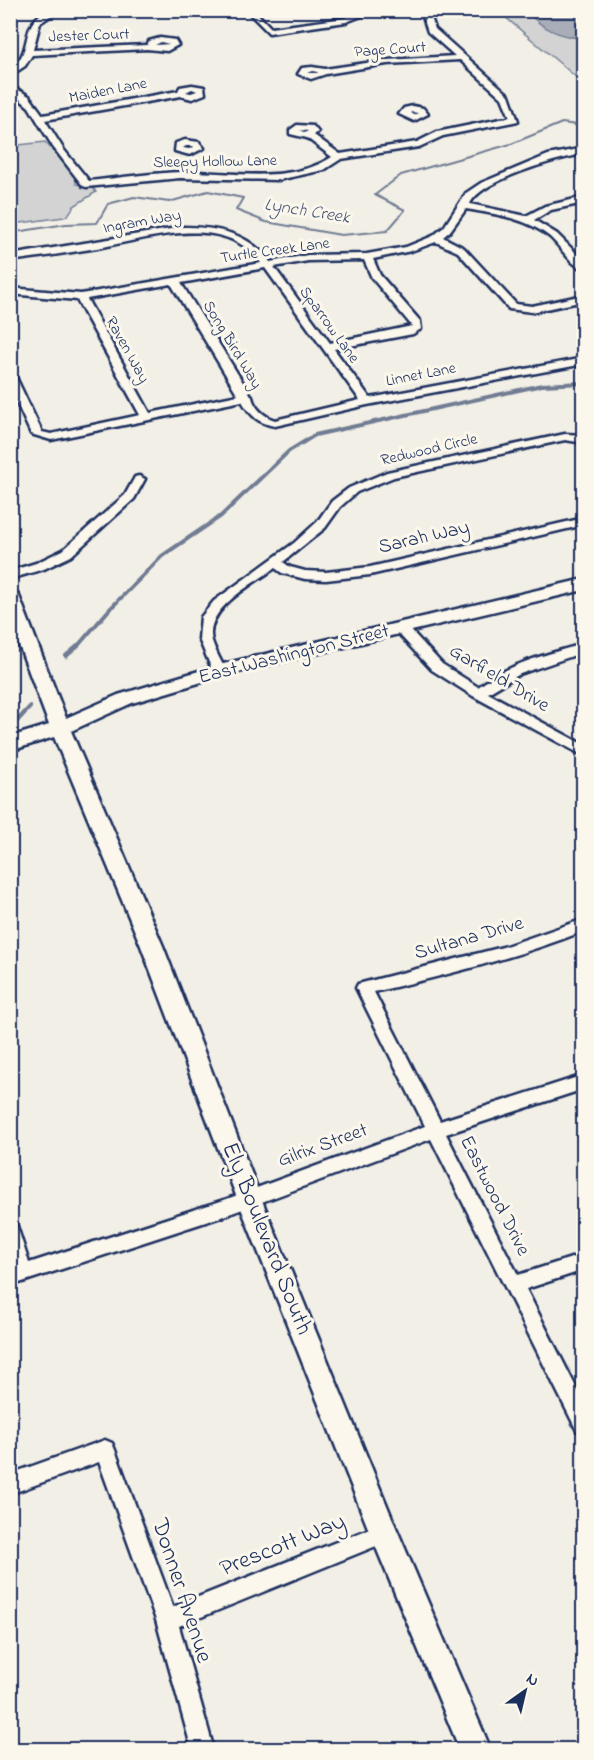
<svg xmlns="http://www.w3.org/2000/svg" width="594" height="1760" font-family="'Indie Flower',sans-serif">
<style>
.green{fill:#d2d3d2;stroke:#768198;stroke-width:1.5}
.water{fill:#a9adb7;stroke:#707b93;stroke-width:1.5}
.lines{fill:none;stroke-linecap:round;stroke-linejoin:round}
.stream-far2{stroke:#707b93;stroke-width:2}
.stream-far1{stroke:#707b93;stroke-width:4}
.stream{stroke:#707b93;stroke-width:4.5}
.street-casing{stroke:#1b2f5e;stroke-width:5}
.secondary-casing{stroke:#1b2f5e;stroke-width:5}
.street{fill:#fbf7ec;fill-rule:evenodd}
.secondary{fill:#fbf7ec;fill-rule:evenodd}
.labels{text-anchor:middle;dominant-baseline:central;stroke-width:6;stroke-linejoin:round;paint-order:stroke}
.far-street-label{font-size:16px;fill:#1b2f5e;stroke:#fbf7ec}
.far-water-label{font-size:18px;font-style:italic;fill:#465579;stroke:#fbf7ec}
.street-label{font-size:20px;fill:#1b2f5e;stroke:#fbf7ec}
.near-street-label{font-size:24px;fill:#1b2f5e;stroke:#fbf7ec}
</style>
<rect width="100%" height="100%" fill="#f2efe6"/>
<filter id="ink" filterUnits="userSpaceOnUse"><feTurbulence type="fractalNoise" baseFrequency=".0167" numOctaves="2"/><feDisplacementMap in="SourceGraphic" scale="12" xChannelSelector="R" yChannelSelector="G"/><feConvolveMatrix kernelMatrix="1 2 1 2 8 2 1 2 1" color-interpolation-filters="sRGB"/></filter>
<g filter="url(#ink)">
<g class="green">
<polygon points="498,11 583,11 583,83"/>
<path d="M45,142C56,155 76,167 76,184L93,188L96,192L74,206L68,215L64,217L21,223L11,221L10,146Z"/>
</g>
<path class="water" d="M522,11H583V38C570,38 553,33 542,25C535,20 530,14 522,11Z"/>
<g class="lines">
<polyline class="stream-far2" points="10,233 66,224 97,223 108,204 134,197 169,202 208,191 243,198 236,210 266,222 341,235 387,231 405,210 375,195 401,175 511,144 562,123 584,126"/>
<polyline class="stream-far1" points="76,648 108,611 162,556 221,516 289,451 315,435 542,385 584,383"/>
<g class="stream">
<polyline points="66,656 78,646"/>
<polyline points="10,722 17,721 30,707"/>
</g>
<g class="street-casing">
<g id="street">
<path d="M48,10H59L40,23L33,50L147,45L149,41L160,38L175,40L178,45L167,51L147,49L32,55L25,66L10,76V70C36,49 17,25 48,10ZM161,42L169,44H170L155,45Z"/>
<polygon points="246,10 254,10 271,28 345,18 365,10 377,10 346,22 269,33"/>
<path d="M416,10C430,10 431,17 435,29L509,95L518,121L443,136L419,147L341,159L324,170L278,180L180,178L86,187L83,186L53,147L29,107L10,91V85L29,96L43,115L178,91L180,87L192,85L204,87L205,94L192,99L181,96L45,120L64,150L89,181C119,178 151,173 182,172C231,171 289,185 332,157L307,138L290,134V130L297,125L313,126L318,132L314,135L340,154L417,142L437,132L510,117L502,98L460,60L387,64L326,74L311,79L298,74L302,68L312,67L325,69L387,60L455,56L428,32L423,17ZM312,71L317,72L318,73H307ZM192,89L197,91L191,93L186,92ZM300,130L308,131L305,133Z"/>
<path d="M413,106L423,108L428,114L414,121L399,114L404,108ZM410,112L418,113L414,115Z"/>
<path d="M185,140L199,142L204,148L190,155L175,151L176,143ZM186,146H193L194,147L189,149L183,148Z"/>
<path d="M584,148V154C558,158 480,180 470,204L526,216L545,206L584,197V203L551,210L534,220L557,234L584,261V270C570,264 561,247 550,237C527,218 495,214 466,209L450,231L443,237L464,248L516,304L532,306L584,295V301L532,312L509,309L458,252L436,242L411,251L373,259L380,275L420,321L421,329L413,334L334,349L370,398L584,358V364L367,405L275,426C258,423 251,416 242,401L51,440L31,434L10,388V372L15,375L42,432L51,434L140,415L77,300L10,294V288L81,294L261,263C224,211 148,239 97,248C68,253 39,257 10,261V255L183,227C217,227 249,233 270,262L308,255L367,254L406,247L433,236L444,227L466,193L481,183L548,155ZM364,260L372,278L412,326L330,343L274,267L308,261ZM265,268L360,400L275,420C264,417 254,407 252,397L181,283ZM171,284L238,395L150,413L87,299Z"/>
<path d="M565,434L584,435V443L565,440L394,477L357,492L340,507L325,528L283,562L290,567L305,571L326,572L370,567L584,518V525L370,575L326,580L305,579L282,573L275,568C254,584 203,609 212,641C215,651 221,661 226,671L224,674H214L199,639L201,617L214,601L294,543L317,522L332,501L349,488L387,472Z"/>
<polygon points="139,476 145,479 134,499 71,556 44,569 10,579 10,571 36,563 63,550 125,495 135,477"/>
<path d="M402,625L407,626L442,664L478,687C509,664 546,654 584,644V652L520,674L488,693L584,745V756L473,696L432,670L397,632L396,629L397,626Z"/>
<path d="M584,919V931C516,958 445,975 374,992L440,1121L584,1075V1089L446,1134L518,1275L584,1254V1270L526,1289L584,1403V1433L577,1431L431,1139L224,1216L10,1286V1269H13L10,1221L16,1223L29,1263L224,1200L425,1126L356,988L358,984L503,947Z"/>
<polygon points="105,1440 112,1443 115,1450 173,1607 384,1523 391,1526 394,1533 391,1540 179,1626 214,1750 192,1750 156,1620 99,1462 10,1494 10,1474"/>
</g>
</g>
<g class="secondary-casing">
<polygon id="secondary" points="584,579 584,590 222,676 132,703 71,731 163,946 261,1198 395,1525 491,1750 460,1750 370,1533 237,1198 141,946 54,737 10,751 10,737 49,725 10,621 10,591 16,592 19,596 66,718 118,695 219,665"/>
</g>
<use href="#street" class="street"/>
<use href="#secondary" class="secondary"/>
</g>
</g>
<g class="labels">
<g class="far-street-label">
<text transform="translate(89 36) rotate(-2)">Jester Court</text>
<text transform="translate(390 50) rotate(-4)">Page Court</text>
<text transform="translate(108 91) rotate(-11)">Maiden Lane</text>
<text transform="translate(215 162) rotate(-1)">Sleepy Hollow Lane</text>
<text transform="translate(142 222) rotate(-10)">Ingram Way</text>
<text transform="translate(275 251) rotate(-8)">Turtle Creek Lane</text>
<text transform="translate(329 325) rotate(54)">Sparrow Lane</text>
<text transform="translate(232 345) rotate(59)">Song Bird Way</text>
<text transform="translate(127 350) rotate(61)">Raven Way</text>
<text transform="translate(421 375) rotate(-11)">Linnet Lane</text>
<text transform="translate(429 450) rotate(-13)">Redwood Circle</text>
</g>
<g class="far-water-label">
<text transform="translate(307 212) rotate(9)">Lynch Creek</text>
</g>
<g class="street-label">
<text transform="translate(424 538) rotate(-13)">Sarah Way</text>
<text transform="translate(294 655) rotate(-14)">East Washington Street</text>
<text transform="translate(499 679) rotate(31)">Garfield Drive</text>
<text transform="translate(469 939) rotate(-16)">Sultana Drive</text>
<text transform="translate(323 1146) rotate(-20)">Gilrix Street</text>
<text transform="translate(494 1196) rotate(63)">Eastwood Drive</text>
</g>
<g class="near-street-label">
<text transform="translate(266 1239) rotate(68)">Ely Boulevard South</text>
<text transform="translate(283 1546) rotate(-22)">Prescott Way</text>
<text transform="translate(181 1591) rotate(72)">Donner Avenue</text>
</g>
</g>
<rect width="594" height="1760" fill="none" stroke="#fbf7ec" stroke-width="36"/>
<rect x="18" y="18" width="558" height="1724" fill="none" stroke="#1b2f5e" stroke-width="2" filter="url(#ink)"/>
<g transform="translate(525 1691) rotate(34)" stroke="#fbf7ec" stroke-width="4.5" paint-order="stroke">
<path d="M0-4.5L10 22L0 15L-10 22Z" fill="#1b2f5e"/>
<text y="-9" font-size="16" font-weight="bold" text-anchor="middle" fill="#1b2f5e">N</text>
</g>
</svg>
